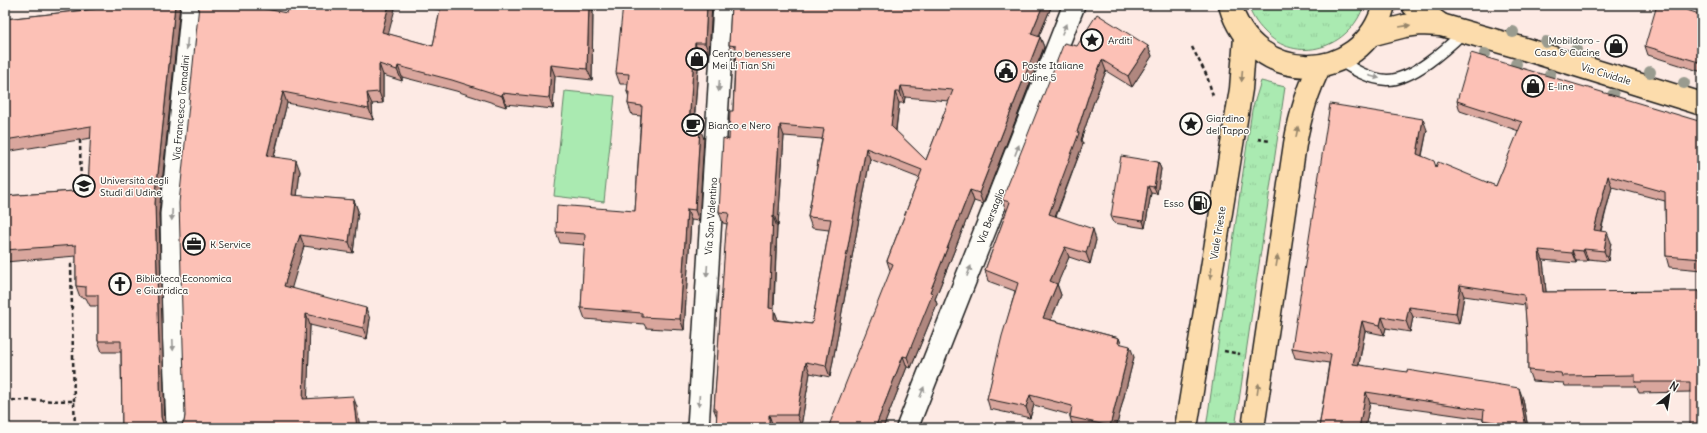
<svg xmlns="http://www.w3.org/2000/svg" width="1707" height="433" font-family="Delius,sans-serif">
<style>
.grass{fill:url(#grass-tufts);stroke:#638366}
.pitch{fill:#aaeab1;stroke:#638366}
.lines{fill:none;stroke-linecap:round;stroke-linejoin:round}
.service-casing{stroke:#1c1c1c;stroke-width:13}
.minor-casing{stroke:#1c1c1c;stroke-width:24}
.primary-casing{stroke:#1c1c1c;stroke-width:25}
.path{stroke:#1c1c1c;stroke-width:2.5;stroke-dasharray:4 3;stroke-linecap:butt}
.service{stroke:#fdfcf7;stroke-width:10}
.minor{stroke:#fdfcf7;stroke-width:21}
.primary{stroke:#fcdcac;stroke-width:22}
.tree{fill:#999b8f}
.wall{fill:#d9a69d;stroke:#1c1c1c;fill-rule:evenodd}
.shaded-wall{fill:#b0877f;stroke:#1c1c1c}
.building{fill:#fcc1b6;stroke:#1c1c1c;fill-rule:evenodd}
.oneway{fill:#97866b}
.oneway2{fill:#989794}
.labels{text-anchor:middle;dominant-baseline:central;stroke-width:3;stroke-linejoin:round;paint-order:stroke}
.poi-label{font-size:10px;fill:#1c1c1c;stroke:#fdfcf7;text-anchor:start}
.street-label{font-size:10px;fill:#1c1c1c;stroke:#fdfcf7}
</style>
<defs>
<pattern id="grass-tufts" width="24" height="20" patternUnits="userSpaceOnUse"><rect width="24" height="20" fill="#aaeab1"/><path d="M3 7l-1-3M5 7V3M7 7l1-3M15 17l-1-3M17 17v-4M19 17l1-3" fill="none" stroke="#92c898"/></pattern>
</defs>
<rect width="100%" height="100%" fill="#fdeae4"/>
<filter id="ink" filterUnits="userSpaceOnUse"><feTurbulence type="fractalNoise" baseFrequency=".025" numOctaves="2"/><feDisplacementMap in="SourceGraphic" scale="8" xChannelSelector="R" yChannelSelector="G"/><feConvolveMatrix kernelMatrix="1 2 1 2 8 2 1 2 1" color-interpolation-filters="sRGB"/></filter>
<g filter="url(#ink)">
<g class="grass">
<path d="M1248,5H1364C1350,48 1296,66 1264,31C1257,24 1251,15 1248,5Z"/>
<polygon points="1261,81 1285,87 1235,428 1206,428 1252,110"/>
</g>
<polygon class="pitch" points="565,91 615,96 604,202 554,196"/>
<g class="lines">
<g class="service-casing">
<path id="service" d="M1339,60C1354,70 1369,79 1387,80C1413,80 1446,49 1464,32"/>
</g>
<g class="minor-casing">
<g id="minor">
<polyline points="177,428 173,326 171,214 192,5"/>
<polyline points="698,428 724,5"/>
<polyline points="907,428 1074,5"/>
</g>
</g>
<g class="primary-casing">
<g id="primary">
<path d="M1230,5C1253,86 1362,87 1384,5"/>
<polyline points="1413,5 1441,25"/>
<polyline points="1370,35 1405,26 1420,24 1441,25 1518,47 1702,104"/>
<polyline points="1186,428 1241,89 1245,37"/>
<path d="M1253,428L1295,144C1300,116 1307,91 1320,66"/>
</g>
</g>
<g class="path">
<polyline points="1192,47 1207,76 1213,96"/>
<polyline points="1258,139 1270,141"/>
<polyline points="80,140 81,193"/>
<polyline points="1224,351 1240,354"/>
<polyline points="5,400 74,401 75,428"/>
<polyline points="74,401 71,265 78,263"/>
</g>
<use href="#service" class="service"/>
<use href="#minor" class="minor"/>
<use href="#primary" class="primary"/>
</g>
<g class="tree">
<circle cx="1513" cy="32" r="6"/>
<circle cx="1546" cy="42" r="6"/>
<circle cx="1576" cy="50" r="6"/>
<circle cx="1485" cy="54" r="6"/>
<circle cx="1516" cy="64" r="6"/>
<circle cx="1650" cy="72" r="6"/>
<circle cx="1550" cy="75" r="6"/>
<circle cx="1684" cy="83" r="6"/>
<circle cx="1613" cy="95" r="6"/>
</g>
<g class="wall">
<polygon points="114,5 180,5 159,214 122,428 121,352 102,352 98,341 98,306 90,306 86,298 80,297 76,286 76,256 5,262 5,196 88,190 91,138 5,152 5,19 94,9"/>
<polygon points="249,5 249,6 388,34 433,46 440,10 420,5 593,5 592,80 555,76 553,109 506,104 506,107 456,91 402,77 402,81 383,75 383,103 372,104 373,120 287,103 274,157 300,171 297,196 354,200 358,211 353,253 304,246 291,288 370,319 367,339 310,325 307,399 357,407 180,427 184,422 185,416"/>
<polygon points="712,5 709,54 699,54 694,126 704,139 699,221 691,220 684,330 646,328 644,324 585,319 581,308 585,245 560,243 556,232 635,211 641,116 632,115 628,104 629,97 627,92 628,84 620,84 616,73"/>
<path d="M731,5H1052L1039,36L1040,37L1044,47L983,204L974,201L935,299L937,304L911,368L907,367L883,428L890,270L887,261L919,178L870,159L830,377L810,373L801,426H773V428H716L717,417L714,410L727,224L723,223L719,212L733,111L735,56H733L729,45ZM905,97L949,101L926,160L896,131L899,103H904ZM784,136L822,139L808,217L812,228L829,230L812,324L778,320L774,309L777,227L778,226Z"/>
<polygon points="1702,15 1702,72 1648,55 1645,46"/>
<polygon points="1077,46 1148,46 1152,56 1132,87 1106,71 1093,104 1081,140 1083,144 1056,217 1096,240 1090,264 1069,257 1057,284 1061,295 1051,320 1119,338 1121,344 1134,357 1116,428 1076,428 1073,427 1070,417 1070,415 1034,405 1030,418 990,409 987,399 1015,291 988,281 985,270 1007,211 1006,210 1002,200"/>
<polygon points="1457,101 1702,122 1702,270 1669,267 1666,256 1665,201 1612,187 1601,231 1611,242 1608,261 1588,259 1587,261 1576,261 1576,263 1543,260 1546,292 1702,291 1690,392 1639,393 1636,386 1565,386 1564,383 1532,381 1528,370 1528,345 1525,305 1464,296 1459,324 1413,317 1410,332 1386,328 1384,335 1365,331 1359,365 1523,399 1528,428 1486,428 1483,419 1370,403 1365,428 1319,428 1329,363 1295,358 1292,348 1427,130 1422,156 1436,166 1496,186 1519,131 1460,111"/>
<polygon points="1158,162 1161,169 1157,194 1151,193 1145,228 1114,223 1111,216"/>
</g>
<g class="shaded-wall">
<polygon points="175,5 180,5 159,214 165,428 161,417 155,203"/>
<polygon points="389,5 396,5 386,43 382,32"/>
<polygon points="589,5 593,5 592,80 587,69"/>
<polygon points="707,5 712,5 709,54 705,43"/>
<polygon points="1043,5 1052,5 1035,45 1031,34"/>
<polygon points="1040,37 1044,47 983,204 979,193"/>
<polygon points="695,43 699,54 693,135 689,124"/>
<polygon points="1148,46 1152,56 1132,87 1128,76"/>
<polygon points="1102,60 1106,71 1093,104 1081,140 1083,144 1052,225 1049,214 1077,132 1089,94"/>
<polygon points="379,64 383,75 383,103 379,92"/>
<polygon points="551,65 555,76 553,109 549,98"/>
<polygon points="398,66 402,77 402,81 397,70"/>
<polygon points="901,86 905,97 904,103 900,92"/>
<polygon points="283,92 287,103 271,167 267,156"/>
<polygon points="895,92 899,103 895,137 891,126"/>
<polygon points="367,93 372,104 373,120 369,109"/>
<polygon points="502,93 506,104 506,107 502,96"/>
<polygon points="1423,119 1427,130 1420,164 1417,154"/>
<polygon points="780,125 784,136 778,226 774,215"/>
<polygon points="700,128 704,139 699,221 695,210"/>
<polygon points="866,148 870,159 830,377 826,366"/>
<polygon points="296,160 300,171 296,206 292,195"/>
<polygon points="1158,162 1161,169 1157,194 1154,187"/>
<polygon points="1608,176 1612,187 1598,240 1594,230"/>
<polygon points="1148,186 1151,193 1145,228 1143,221"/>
<polygon points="970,190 974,201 935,299 937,304 911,368 907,357 930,292"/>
<polygon points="354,200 358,211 353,253 349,242"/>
<polygon points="687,209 691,220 684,330 680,319"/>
<polygon points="773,216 777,227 773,319 769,308"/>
<polygon points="1093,229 1096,240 1090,264 1086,253"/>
<polygon points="1607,232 1611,242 1608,261 1604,251"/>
<polygon points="300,235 304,246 289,297 284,286"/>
<polygon points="1065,247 1069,257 1054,292 1050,281"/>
<polygon points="1584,249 1588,259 1587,261 1583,251"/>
<polygon points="1539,250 1543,260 1547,302 1543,292"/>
<polygon points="1572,250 1576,261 1576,263 1572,253"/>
<polygon points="1057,284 1061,295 1047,329 1043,318"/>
<polygon points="1460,285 1464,296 1459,324 1456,313"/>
<polygon points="1409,307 1413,317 1410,332 1406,321"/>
<polygon points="366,308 370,319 367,339 363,328"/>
<polygon points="774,309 778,320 778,331 774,320"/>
<polygon points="306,314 310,325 307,410 303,399"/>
<polygon points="1382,317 1386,328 1384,335 1380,325"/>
<polygon points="1362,321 1365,331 1357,374 1353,364"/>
<polygon points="1119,338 1123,349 1118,343"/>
<polygon points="1130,346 1134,357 1116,428 1111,428 1110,426"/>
<polygon points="903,356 907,367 883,428 875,428"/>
<polygon points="806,362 810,373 801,426 797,415"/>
<polygon points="1519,388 1523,399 1528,428 1526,428"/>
<polygon points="1366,392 1370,403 1365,428 1359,428"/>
<polygon points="1030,395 1034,405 1030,418 1026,407"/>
<polygon points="353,396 357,407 360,428 357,428"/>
<polygon points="769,415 773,426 773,428 769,428"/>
</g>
<g class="building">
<polygon points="114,5 175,5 155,203 161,417 163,424 167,427 170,428 122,428 121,341 98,341 98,295 86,295 86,287 76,286 76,245 5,250 5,196 88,190 91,126 5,140 5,19 94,9"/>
<polygon points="199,5 244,5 287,13 289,5 389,5 382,32 433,46 441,5 589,5 587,69 551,65 549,98 502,93 502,96 452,80 398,66 397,70 379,64 379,92 367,93 369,109 283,92 267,156 296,160 292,195 354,200 349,242 300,235 284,286 366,308 363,328 306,314 303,399 353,396 357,428 176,428 180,427 184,422 185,416 179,203"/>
<polygon points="623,5 707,5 705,43 695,43 689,124 700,128 695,210 687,209 680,319 642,317 642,313 581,308 585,234 556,232 557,205 635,211 642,106 628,104 629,92 627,92 629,74 616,73"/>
<path d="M731,5H1043L1031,34L1040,37L979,193L970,190L930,292L933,293L907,357L903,356L875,428H828L893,264L887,261L922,170L866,148L826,366L806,362L797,415H769V428H716L717,410H714L726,230L729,213L719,212L723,138L729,140L730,111H733L736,46L729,45ZM901,86L953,90L926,160L891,126L895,92H900ZM780,125L824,129L808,217L831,219L812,324L774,320V309L769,308L773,216L774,215Z"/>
<polygon points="1657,5 1672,5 1702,15 1702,63 1645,46"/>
<polygon points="1097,14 1148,46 1128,76 1102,60 1089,94 1077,132 1079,133 1049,214 1093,229 1086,253 1065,247 1050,281 1057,284 1043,318 1119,338 1118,343 1130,346 1110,426 1070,417 1072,406 1030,395 1026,407 987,399 1002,336 1018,283 985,270 1010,202 1002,200 1064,43 1077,46"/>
<polygon points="1471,53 1702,122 1702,259 1666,256 1665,192 1608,176 1594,230 1607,232 1604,251 1584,249 1583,251 1572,250 1572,253 1539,250 1543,292 1702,291 1702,428 1690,428 1690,382 1635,382 1635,375 1562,376 1561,373 1528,370 1528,345 1524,295 1460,285 1456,313 1409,307 1406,321 1382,317 1380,325 1362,321 1353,364 1407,372 1407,370 1519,388 1526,428 1506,428 1506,424 1483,420 1484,410 1366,392 1359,428 1319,428 1331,354 1292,348 1330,104 1423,119 1417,154 1434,161 1436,167 1438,162 1496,186 1522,122 1457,101"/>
<polygon points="1121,156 1158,162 1154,187 1148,186 1143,221 1111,216"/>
</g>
<defs><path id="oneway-solid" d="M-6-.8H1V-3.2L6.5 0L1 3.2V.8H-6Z"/></defs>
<g class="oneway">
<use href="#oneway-solid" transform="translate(1405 26) rotate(-9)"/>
<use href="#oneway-solid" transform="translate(1242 76) rotate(94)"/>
<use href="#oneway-solid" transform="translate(1297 132) rotate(-79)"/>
<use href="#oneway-solid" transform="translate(1277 261) rotate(-81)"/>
<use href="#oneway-solid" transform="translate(1211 273) rotate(99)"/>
<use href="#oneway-solid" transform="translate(1258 389) rotate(-82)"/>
</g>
<g class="oneway2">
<use href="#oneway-solid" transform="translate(1064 29) rotate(-68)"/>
<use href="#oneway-solid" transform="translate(187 44) rotate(95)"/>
<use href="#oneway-solid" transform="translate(1374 77) rotate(14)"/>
<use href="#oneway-solid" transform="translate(719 86) rotate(94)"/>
<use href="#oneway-solid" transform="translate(1017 150) rotate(-69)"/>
<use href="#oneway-solid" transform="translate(172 215) rotate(92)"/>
<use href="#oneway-solid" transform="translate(707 271) rotate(94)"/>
<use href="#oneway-solid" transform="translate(969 271) rotate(-69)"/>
<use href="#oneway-solid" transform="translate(173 345) rotate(88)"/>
<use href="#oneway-solid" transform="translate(922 392) rotate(-69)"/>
<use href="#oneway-solid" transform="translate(699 401) rotate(94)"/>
</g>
</g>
<defs>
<g id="sight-ring" transform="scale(1.15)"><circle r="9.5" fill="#fdfcf7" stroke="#1c1c1c" stroke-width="1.5"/><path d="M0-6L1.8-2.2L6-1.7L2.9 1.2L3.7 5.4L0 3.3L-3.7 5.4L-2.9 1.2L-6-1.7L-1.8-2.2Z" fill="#1c1c1c"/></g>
<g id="shop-ring" transform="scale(1.15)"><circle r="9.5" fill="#fdfcf7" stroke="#1c1c1c" stroke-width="1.5"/><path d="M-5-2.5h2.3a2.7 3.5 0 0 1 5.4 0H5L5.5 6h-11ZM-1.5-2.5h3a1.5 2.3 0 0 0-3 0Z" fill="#1c1c1c"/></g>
<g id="civic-ring" transform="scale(1.15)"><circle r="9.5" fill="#fdfcf7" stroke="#1c1c1c" stroke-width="1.5"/><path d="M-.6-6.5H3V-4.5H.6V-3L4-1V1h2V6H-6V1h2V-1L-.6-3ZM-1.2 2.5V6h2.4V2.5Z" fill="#1c1c1c"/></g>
<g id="cafe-ring" transform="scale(1.15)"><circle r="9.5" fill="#fdfcf7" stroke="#1c1c1c" stroke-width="1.5"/><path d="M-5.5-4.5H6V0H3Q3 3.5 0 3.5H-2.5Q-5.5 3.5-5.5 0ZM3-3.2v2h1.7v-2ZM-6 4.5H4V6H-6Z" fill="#1c1c1c"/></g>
<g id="university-ring" transform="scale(1.15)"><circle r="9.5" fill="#fdfcf7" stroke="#1c1c1c" stroke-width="1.5"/><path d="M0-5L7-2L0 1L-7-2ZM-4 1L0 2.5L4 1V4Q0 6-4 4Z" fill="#1c1c1c"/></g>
<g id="fuel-ring" transform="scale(1.15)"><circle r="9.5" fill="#fdfcf7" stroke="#1c1c1c" stroke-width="1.5"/><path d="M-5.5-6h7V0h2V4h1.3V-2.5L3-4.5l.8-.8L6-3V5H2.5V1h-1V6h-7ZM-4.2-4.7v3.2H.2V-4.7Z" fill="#1c1c1c"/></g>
<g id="office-ring" transform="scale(1.15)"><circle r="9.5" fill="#fdfcf7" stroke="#1c1c1c" stroke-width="1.5"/><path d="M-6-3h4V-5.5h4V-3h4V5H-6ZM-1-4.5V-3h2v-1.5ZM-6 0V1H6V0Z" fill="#1c1c1c"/></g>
<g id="church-ring" transform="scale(1.15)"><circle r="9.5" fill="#fdfcf7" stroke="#1c1c1c" stroke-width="1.5"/><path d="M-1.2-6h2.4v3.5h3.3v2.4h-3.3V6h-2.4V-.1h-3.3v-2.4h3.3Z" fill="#1c1c1c"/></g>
</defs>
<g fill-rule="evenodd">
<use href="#sight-ring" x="1092" y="40"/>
<use href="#shop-ring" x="1616" y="46"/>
<use href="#shop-ring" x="697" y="59"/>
<use href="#civic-ring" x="1006" y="71"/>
<use href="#shop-ring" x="1533" y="86"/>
<use href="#sight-ring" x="1191" y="124"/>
<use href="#cafe-ring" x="693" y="125"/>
<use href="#university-ring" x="84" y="186"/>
<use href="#fuel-ring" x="1200" y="203"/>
<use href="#office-ring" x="194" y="244"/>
<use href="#church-ring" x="120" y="284"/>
</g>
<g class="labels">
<g class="poi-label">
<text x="1108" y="40">Arditi</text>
<text x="1600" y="40" text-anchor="end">Mobildoro -<tspan x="1600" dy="12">Casa &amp; Cucine</tspan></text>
<text x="712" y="53">Centro benessere<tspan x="712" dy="12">Mei Li Tian Shi</tspan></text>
<text x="1022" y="65">Poste Italiane<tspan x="1022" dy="12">Udine 5</tspan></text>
<text x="1548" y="86">E-line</text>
<text x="1206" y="118">Giardino<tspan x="1206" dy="12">del Tappo</tspan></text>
<text x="708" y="125">Bianco e Nero</text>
<text x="100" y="180">Università degli<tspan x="100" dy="12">Studi di Udine</tspan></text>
<text x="1184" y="203" text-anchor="end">Esso</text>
<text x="210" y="244">K Service</text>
<text x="136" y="278">Biblioteca Economica<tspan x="136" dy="12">e Giurridica</tspan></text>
</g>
<g class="street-label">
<text transform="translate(1606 74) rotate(17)">Via Cividale</text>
<text transform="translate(181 108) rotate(-85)">Via Francesco Tomadini</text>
<text transform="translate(711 216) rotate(-86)">Via San Valentino</text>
<text transform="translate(991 216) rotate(-69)">Via Bersaglio</text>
<text transform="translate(1218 233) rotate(-81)">Viale Trieste</text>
</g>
</g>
<rect width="1707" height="433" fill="none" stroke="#fdfcf7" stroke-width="20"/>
<rect x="10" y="10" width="1687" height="413" fill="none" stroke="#1c1c1c" stroke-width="1.5" filter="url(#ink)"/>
<g transform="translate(1669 395) rotate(30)" stroke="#fdfcf7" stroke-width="3" paint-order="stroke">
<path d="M0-3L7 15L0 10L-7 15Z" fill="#1c1c1c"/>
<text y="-6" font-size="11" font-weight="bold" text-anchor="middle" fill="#1c1c1c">N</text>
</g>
</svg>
